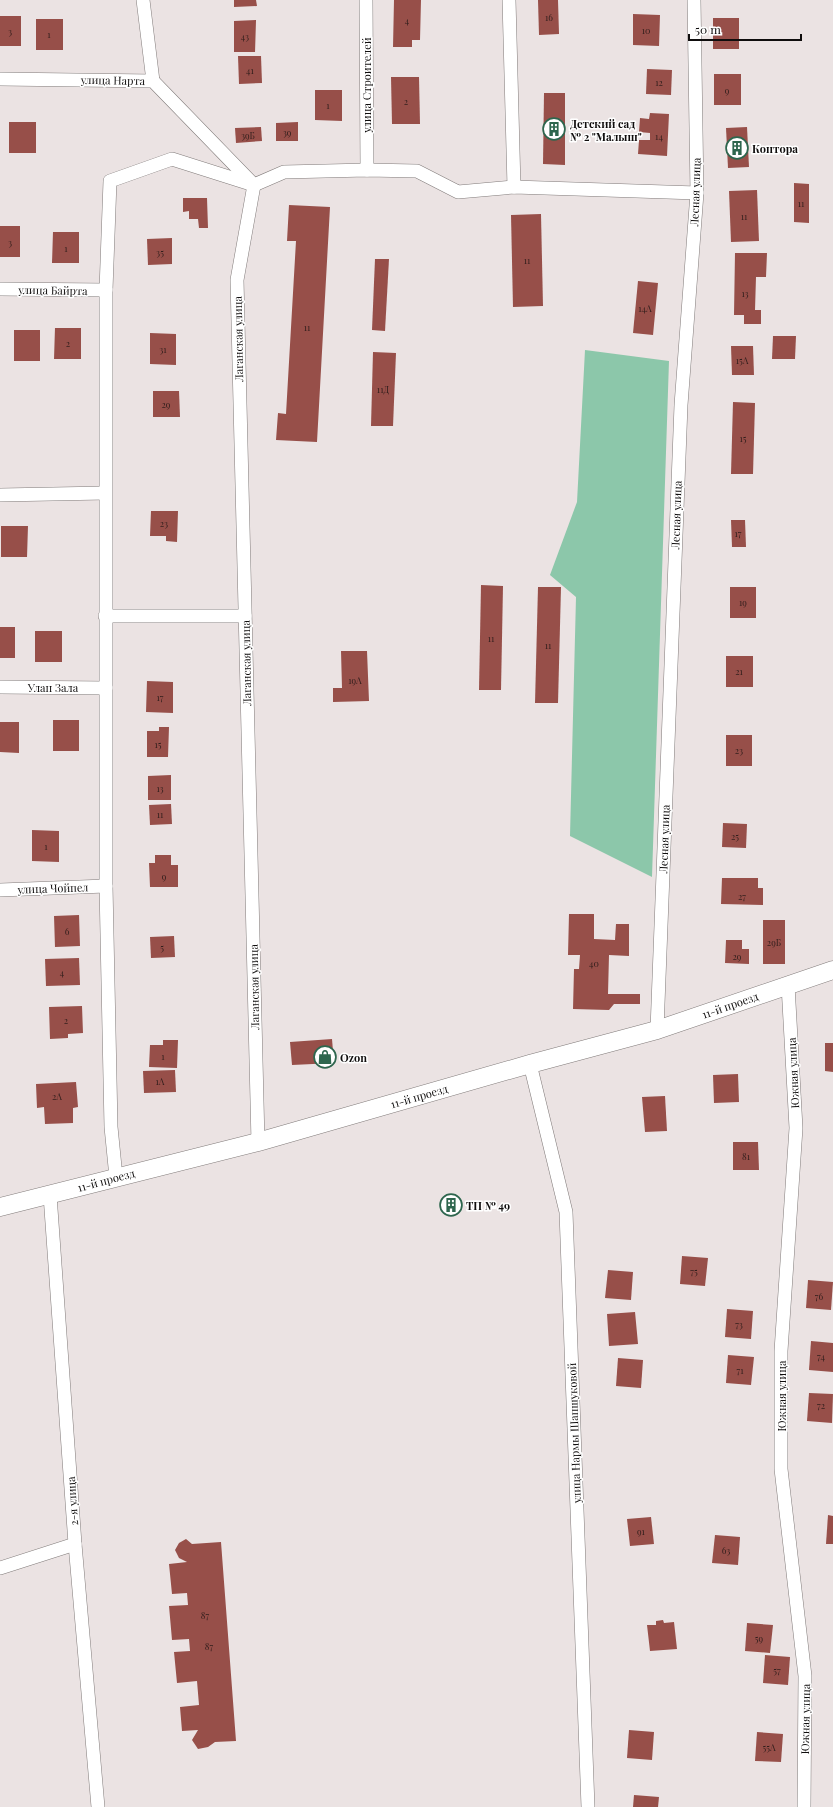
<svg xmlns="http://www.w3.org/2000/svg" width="833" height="1807" font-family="'Playfair Display',serif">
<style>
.green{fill:#8cc7aa}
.building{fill:#974f49}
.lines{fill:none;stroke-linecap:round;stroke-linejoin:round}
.street-casing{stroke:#817b7a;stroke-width:14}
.secondary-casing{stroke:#817b7a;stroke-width:19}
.street{stroke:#fff;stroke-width:13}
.secondary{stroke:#fff;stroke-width:18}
.labels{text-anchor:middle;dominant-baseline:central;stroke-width:3;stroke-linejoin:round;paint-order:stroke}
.number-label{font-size:9px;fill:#311e1c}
.street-label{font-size:11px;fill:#0f0d0d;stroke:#fff}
.poi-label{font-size:11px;font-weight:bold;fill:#0f0d0d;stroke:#fff;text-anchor:start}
</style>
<rect width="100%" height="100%" fill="#ebe3e3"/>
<polygon class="green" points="585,350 669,361 652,877 570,836 576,597 550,575 577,502"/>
<g class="building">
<polygon points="234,0 256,0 257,6 234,7"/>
<polygon points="394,0 421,0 420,40 412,40 412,47 393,47"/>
<polygon points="538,0 558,0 559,34 539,35"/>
<polygon points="633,14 660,15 659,46 633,45"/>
<rect x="0" y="16" width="21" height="30"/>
<rect x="713" y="18" width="26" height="31"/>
<rect x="36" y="19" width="27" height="31"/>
<polygon points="256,20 255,52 234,52 234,21"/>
<polygon points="238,56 261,56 262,83 239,84"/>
<polygon points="647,69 672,70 671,95 646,94"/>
<rect x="714" y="74" width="27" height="31"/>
<polygon points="391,77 419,77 420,124 392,124"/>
<polygon points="315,90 342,90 342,121 315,120"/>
<polygon points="544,93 565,93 565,165 543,164"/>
<polygon points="650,113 669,114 667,156 638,154 639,140 650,140 650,133 639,132 640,118 649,119"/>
<rect x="9" y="122" width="27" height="31"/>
<polygon points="298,122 298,141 276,141 276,123"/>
<polygon points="261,127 262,141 236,143 235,128"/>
<polygon points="747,127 749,167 728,168 726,128"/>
<polygon points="794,183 809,184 809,223 794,222"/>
<polygon points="757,190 759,241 731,242 729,191"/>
<polygon points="183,198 207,198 208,228 199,228 198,219 189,219 189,211 183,212"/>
<polygon points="289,205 330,207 317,442 276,440 278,413 286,414 296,241 287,241"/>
<polygon points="541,214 543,306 513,307 511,215"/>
<rect x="0" y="226" width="20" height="31"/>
<polygon points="53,232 79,232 79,263 52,263"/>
<polygon points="172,238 172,264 148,265 147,239"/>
<polygon points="735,253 767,253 766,277 756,277 755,310 761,310 761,324 744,324 744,315 734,315"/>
<polygon points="375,259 389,259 385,331 372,330"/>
<polygon points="638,281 658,283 653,335 633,333"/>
<polygon points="55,328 81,328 81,359 54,359"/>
<rect x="14" y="330" width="26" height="31"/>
<polygon points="150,333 176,334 176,365 150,364"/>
<polygon points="773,336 796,336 795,359 772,359"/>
<polygon points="731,346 753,346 754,375 732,375"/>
<polygon points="373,352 396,353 393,426 371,426"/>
<polygon points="153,391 179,391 180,417 153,417"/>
<polygon points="733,402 755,403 753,474 731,474"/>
<polygon points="151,511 178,511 177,542 166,541 166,536 150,536"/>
<polygon points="731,520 745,520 746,547 732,547"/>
<polygon points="1,526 28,526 27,557 1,557"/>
<polygon points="481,585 503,586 501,690 479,690"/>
<polygon points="538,587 561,587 558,703 535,703"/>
<rect x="730" y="587" width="26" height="31"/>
<rect x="0" y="627" width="15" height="31"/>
<rect x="35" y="631" width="27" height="31"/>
<polygon points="341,651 367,651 369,701 333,702 333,688 342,688"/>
<rect x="726" y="656" width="27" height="31"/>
<polygon points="147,681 173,682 173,713 146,712"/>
<rect x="53" y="720" width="26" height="31"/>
<polygon points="0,722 19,722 19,753 0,752"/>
<polygon points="159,727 169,727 168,757 147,757 147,731 159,731"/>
<rect x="726" y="735" width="26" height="31"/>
<polygon points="171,775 171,800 148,800 148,776"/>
<polygon points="171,804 172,824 150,825 149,805"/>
<polygon points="723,823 747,824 746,848 722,847"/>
<polygon points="32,830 59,831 59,862 32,861"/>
<polygon points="155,855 171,855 171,865 178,865 178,887 150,887 149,863 155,863"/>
<polygon points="722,878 758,878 758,888 763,888 763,905 721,904"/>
<polygon points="569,914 594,914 594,939 615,940 616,924 629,924 629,956 609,955 608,994 640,994 640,1004 614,1004 609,1010 573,1009 574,969 579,969 580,955 568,955"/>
<polygon points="79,915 80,946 55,947 54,916"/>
<rect x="763" y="920" width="22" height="44"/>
<polygon points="174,936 175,957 151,958 150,937"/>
<polygon points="726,940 742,940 742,949 749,949 749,964 725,963"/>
<polygon points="79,958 80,985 46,986 45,959"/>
<polygon points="82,1006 83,1033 68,1034 68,1038 50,1039 49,1007"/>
<polygon points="332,1039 334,1063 292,1065 290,1042"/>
<polygon points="163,1040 178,1040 177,1068 149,1067 150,1045 163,1045"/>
<polygon points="825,1043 833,1043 833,1072 825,1071"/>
<polygon points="175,1070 176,1092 144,1093 143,1071"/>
<polygon points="738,1074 739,1102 714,1103 713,1075"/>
<polygon points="76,1082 78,1107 73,1108 73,1123 45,1124 44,1107 37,1108 36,1084"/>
<polygon points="665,1096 667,1131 645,1132 642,1097"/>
<polygon points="733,1142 758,1142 759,1170 733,1170"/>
<polygon points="454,1198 457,1209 448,1211 446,1200"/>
<polygon points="682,1256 708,1258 705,1286 680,1284"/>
<polygon points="608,1270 633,1272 631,1300 605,1298"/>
<polygon points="808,1280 833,1282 831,1310 806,1308"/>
<polygon points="727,1309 753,1311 751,1339 725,1337"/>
<polygon points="635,1312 638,1344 609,1346 607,1314"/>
<polygon points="811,1341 833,1343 833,1372 809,1370"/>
<polygon points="728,1355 754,1357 751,1385 726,1383"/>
<polygon points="618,1358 643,1360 641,1388 616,1386"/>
<polygon points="809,1393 833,1394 832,1423 807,1421"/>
<polygon points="828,1515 833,1516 833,1544 826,1544"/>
<polygon points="651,1517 654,1544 630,1546 627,1519"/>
<polygon points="715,1535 740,1537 738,1565 712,1563"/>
<polygon points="186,1539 192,1544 221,1542 236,1741 215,1742 208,1747 198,1749 192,1740 198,1730 182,1731 180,1707 199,1705 197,1681 177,1683 174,1652 190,1651 189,1639 172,1640 169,1606 188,1605 187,1593 172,1594 169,1564 187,1562 179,1558 175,1550 179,1543"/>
<polygon points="663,1620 664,1623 674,1622 677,1649 650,1651 647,1625 656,1625 656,1621"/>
<polygon points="747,1623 773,1625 770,1653 745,1651"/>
<polygon points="765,1655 790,1657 788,1685 763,1683"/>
<polygon points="629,1730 654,1732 652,1760 627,1758"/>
<polygon points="757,1732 783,1734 781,1762 755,1761"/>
<polygon points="634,1795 659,1797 658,1807 633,1807"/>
</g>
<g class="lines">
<g class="street-casing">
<g id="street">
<polyline points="143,0 153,81"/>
<polyline points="366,0 367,170"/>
<polyline points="509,0 514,187"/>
<polyline points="0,79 153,81 252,183"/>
<polyline points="254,185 237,280 258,1142"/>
<polyline points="0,289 106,290"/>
<polyline points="0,495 105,493"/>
<polyline points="105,616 245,616"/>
<polyline points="0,687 106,688"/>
<polyline points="0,890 106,886"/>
<polyline points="788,985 796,1128 781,1351 781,1469 805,1676 804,1807"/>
<polyline points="657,1030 681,405 697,193 694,0"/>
<polyline points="530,1064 566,1212 588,1807"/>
<polyline points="116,1177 111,1127 106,886 106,290 110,181 172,159 254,185 284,172 367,170 417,171 458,192 514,187 697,193"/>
<polyline points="50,1195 75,1544 98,1807"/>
<polyline points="0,1568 75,1544"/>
</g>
</g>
<g class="secondary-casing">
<polyline id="secondary" points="0,1207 258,1142 530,1064 657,1030 833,970"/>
</g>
<use href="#street" class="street"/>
<use href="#secondary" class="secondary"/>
</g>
<defs>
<g id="building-ring" transform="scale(1.15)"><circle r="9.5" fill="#fff" stroke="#2e664e" stroke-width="1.5"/><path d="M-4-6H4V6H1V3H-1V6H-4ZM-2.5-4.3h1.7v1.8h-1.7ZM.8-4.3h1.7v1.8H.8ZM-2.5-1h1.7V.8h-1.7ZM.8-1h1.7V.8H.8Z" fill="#2e664e"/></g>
<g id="shop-ring" transform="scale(1.15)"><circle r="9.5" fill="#fff" stroke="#2e664e" stroke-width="1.5"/><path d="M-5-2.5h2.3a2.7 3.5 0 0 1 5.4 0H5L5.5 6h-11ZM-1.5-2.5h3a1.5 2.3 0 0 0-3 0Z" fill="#2e664e"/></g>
</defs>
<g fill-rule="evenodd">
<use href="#building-ring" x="554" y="129"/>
<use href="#building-ring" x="737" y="148"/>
<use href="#shop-ring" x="325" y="1057"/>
<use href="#building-ring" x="451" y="1205"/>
</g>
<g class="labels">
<g class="number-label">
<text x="549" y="17">16</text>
<text x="407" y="20">4</text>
<text x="646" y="30">10</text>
<text x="10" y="31">3</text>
<text x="49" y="34">1</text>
<text x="245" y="36">43</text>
<text x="250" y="70">41</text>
<text x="659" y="82">12</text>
<text x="727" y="90">9</text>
<text x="406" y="101">2</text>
<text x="328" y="105">1</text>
<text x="287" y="132">39</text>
<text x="248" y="135">39Б</text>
<text x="659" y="136">14</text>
<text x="801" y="203">11</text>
<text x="744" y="216">11</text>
<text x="10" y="242">3</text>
<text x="66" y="248">1</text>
<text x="160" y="252">35</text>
<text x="527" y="260">11</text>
<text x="745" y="293">13</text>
<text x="645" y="308">14А</text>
<text x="307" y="327">11</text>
<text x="68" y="343">2</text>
<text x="163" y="349">31</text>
<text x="742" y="360">15А</text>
<text x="383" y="389">11Д</text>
<text x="166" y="404">29</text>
<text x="743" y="438">15</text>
<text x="164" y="523">23</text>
<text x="738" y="533">17</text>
<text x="743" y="602">19</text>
<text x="491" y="638">11</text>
<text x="548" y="645">11</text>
<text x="739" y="671">21</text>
<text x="355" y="680">19А</text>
<text x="160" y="697">17</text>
<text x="158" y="744">15</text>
<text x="739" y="750">23</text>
<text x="160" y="788">13</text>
<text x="160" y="814">11</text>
<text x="735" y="836">25</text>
<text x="46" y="846">1</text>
<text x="164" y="876">9</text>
<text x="742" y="896">27</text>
<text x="67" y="931">6</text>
<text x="774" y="942">29Б</text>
<text x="162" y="947">5</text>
<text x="737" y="956">29</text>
<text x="594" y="963">40</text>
<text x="62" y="972">4</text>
<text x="66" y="1020">2</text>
<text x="163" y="1056">1</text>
<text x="160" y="1081">1А</text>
<text x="57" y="1096">2А</text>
<text x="746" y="1156">81</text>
<text x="694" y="1271">75</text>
<text x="819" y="1296">76</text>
<text x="739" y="1324">73</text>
<text x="821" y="1356">74</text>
<text x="740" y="1370">71</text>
<text x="821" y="1405">72</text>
<text x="641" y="1531">91</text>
<text x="726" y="1550">63</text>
<text x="205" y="1615">87</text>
<text x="759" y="1638">59</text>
<text x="209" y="1646">87</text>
<text x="777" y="1670">57</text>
<text x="769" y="1747">55А</text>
</g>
<g class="street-label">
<text transform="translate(113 80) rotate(1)">улица Нарта</text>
<text transform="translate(366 85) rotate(-90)">улица Строителей</text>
<text transform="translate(695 192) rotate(-88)">Лесная улица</text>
<text transform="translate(53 290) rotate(1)">улица Байрта</text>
<text transform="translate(238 339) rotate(-91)">Лаганская улица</text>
<text transform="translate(676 515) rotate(-88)">Лесная улица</text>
<text transform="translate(246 663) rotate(-91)">Лаганская улица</text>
<text x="53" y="687">Улан Зала</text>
<text transform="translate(664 839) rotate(-88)">Лесная улица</text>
<text transform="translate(53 888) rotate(-2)">улица Чойпел</text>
<text transform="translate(254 987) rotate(-91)">Лаганская улица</text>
<text transform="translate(730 1005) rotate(-19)">11-й проезд</text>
<text transform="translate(793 1073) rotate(-93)">Южная улица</text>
<text transform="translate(419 1096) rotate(-16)">11-й проезд</text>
<text transform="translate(106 1180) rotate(-15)">11-й проезд</text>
<text transform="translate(781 1396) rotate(-90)">Южная улица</text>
<text transform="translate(574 1433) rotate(-92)">улица Нармы Шапшуковой</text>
<text transform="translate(72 1501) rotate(-94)">2-я улица</text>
<text transform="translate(805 1719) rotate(-89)">Южная улица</text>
</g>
<g class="poi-label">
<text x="570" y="123">Детский сад<tspan x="570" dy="13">№ 2 "Малыш"</tspan></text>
<text x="752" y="148">Контора</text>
<text x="340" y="1057">Ozon</text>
<text x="466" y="1205">ТП № 49</text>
</g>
</g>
<path d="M689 34v6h112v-6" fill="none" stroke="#0f0d0d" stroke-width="2"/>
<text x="695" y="34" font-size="12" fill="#0f0d0d" stroke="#ffffff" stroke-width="3" paint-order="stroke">50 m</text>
</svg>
